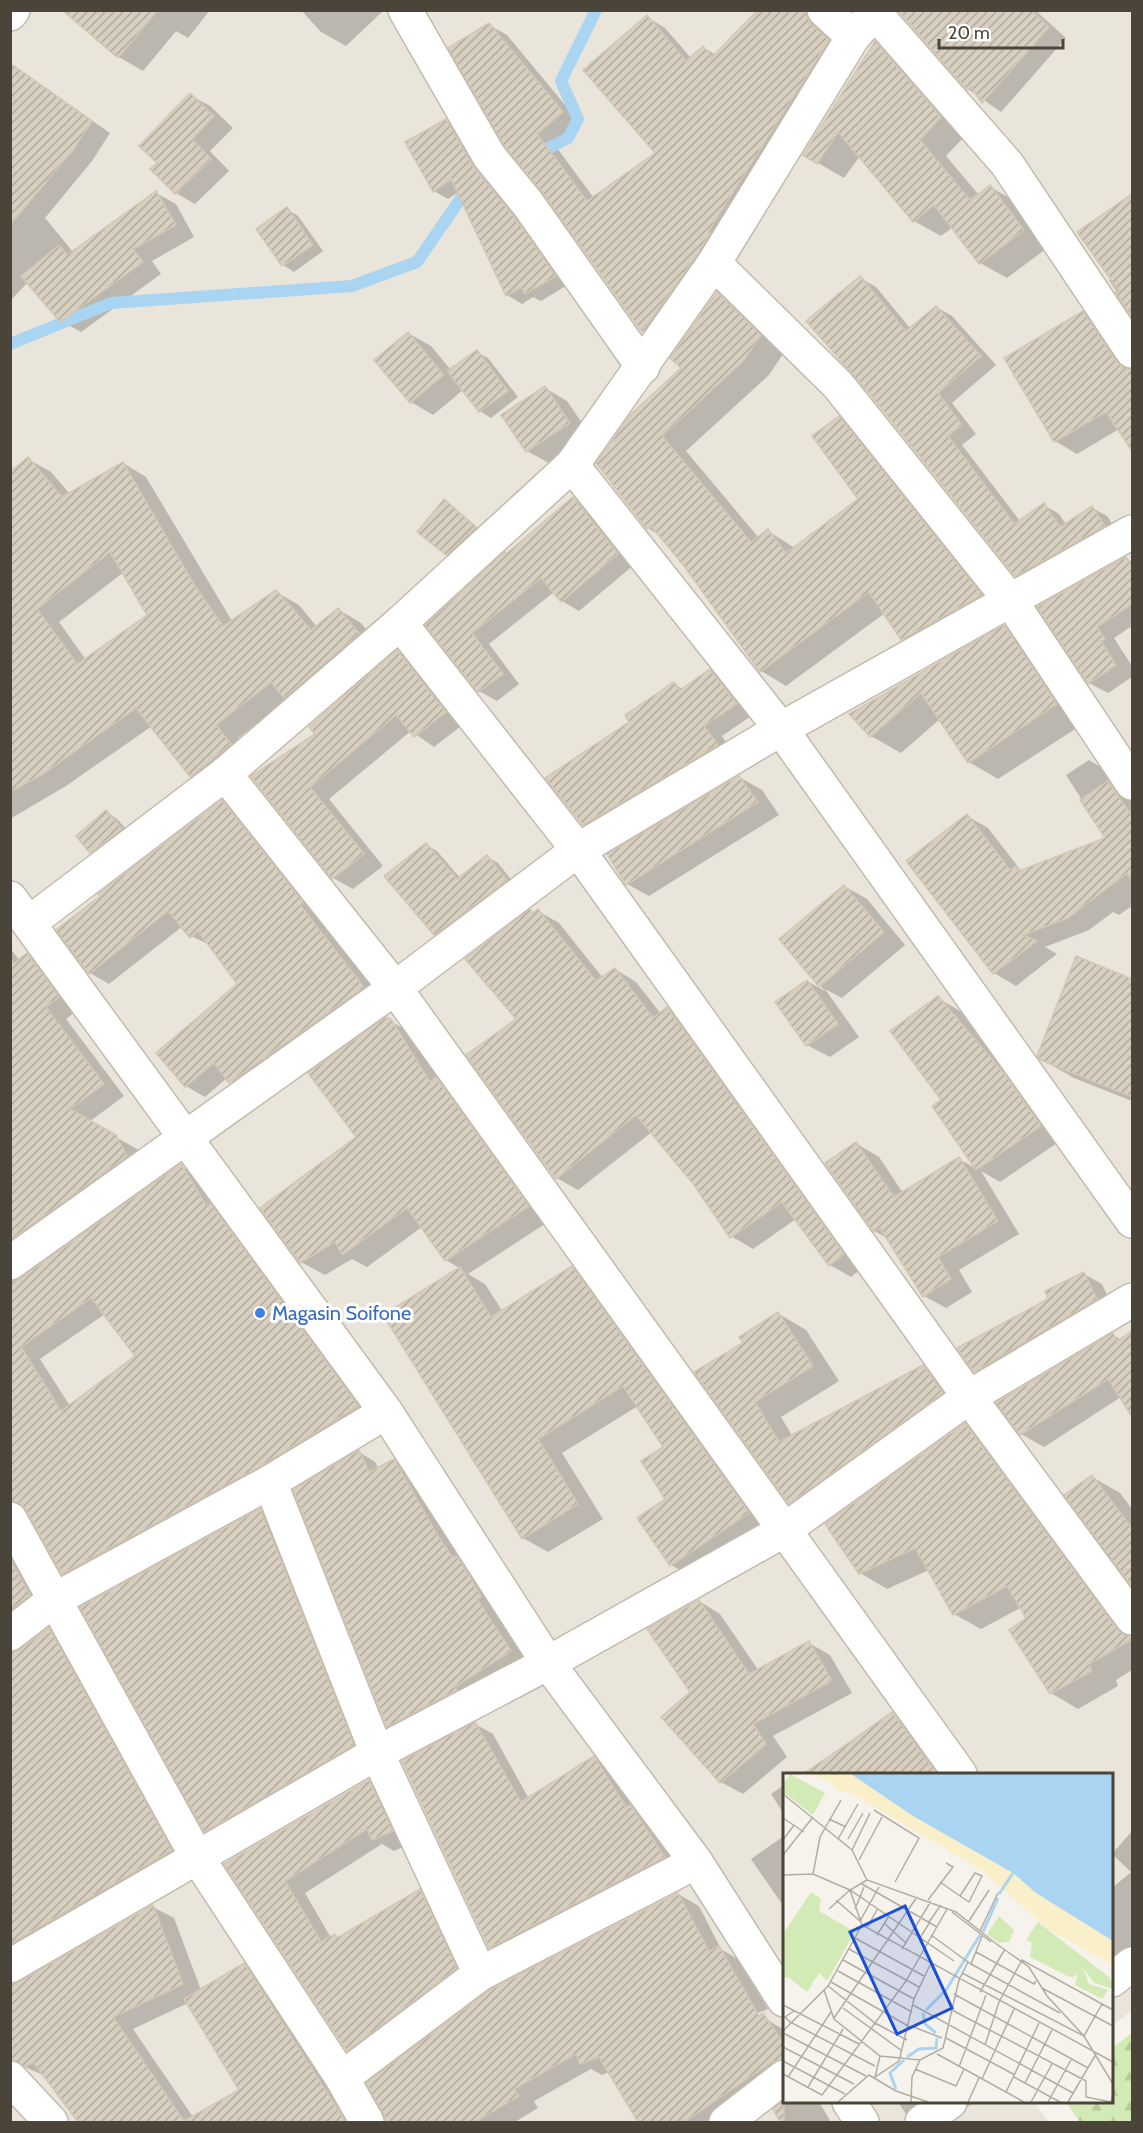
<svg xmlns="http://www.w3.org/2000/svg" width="1143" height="2133" font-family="Cabin,sans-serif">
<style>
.residential{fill:#eae5da}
.forest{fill:url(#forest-firs)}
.shadow{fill:#0003;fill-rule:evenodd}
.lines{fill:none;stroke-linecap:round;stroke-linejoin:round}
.stream{stroke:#a9d4f2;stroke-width:12}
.building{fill:url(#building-hatch);stroke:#d3c7b4;stroke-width:1.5;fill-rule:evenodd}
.minor-casing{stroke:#c2bbae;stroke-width:36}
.minor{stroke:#fff;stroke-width:33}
.shop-dot{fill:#3f7fe0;stroke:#fff;stroke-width:2}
.labels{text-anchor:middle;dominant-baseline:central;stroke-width:6;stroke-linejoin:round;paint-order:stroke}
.shop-label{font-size:20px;fill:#366cbe;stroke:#fff;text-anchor:start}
.inset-river{fill:none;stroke:#a9d4f2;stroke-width:3}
.inset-road{fill:none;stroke:#b2ada4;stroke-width:1.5}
.view{fill:#1d4ed8;fill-opacity:0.15;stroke:#1d4ed8;stroke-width:3}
.inset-edge{fill:none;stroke:#4b4439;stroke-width:3}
</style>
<defs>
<pattern id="forest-firs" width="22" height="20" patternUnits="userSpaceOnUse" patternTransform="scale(1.5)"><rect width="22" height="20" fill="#d2eab5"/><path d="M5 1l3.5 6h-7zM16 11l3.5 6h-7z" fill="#b6ca9c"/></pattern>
<pattern id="building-hatch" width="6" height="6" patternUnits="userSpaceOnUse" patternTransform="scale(1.5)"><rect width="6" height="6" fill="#d8cfc1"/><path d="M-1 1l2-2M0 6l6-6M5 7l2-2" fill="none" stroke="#b1aa9e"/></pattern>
</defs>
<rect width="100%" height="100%" fill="#f6f3ec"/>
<polygon class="residential" points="11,11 1132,11 1132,2011 1112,2025 1112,1774 784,1774 784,2102 1034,2102 1049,2122 11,2122"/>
<polygon class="forest" points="1132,2033 1132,2122 1080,2122 1066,2102 1112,2102 1112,2048"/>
<g class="shadow">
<polygon points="97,10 210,10 188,38 176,31 143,71 119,57 83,27"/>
<polygon points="301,10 384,10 346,46 321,32"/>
<polygon points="760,10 826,10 846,51 661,341 643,331 545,192 489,25 507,35 580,123 554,144 594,198 657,154 647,17 665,28 691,58 704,48 716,55"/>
<polygon points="900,10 1035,10 1066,38 1001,112 968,89"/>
<polygon points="875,43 902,58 967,134 946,156 979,195 990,187 1017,202 1050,246 1007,278 980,263 953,227 941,236 914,221 860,156 844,178 818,163"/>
<polygon points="14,66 110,133 92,161 45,218 73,252 156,193 176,204 194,237 152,261 161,274 81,332 61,321 28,282 10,301 10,71"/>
<polygon points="190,95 210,106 233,128 210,151 229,171 195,204 176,193 159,163"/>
<polygon points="446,121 461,129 569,284 541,301 533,297 522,304 507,295 459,192 448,199 434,191 407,143"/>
<polygon points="1132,196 1132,315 1109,280 1112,279 1079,233"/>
<polygon points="287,209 298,216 323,251 294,272 283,265"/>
<polygon points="860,278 876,287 911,329 936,307 952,316 996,365 952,403 976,434 962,445 1020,521 1044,505 1059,514 1066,524 1092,508 1107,516 1119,534 1031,584 1016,575"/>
<polygon points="717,294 742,308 785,351 769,375 686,451 759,538 768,531 795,548 860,499 839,418 865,433 1006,610 928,654 902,639 885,613 786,686 761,671 685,565 662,537 648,528 598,463 683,368"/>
<polygon points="1083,313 1105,326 1132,367 1132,448 1119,429 1077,454 1055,441"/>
<polygon points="408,333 431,346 451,370 477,352 488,358 518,397 491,418 480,411 463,390 433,415 411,402"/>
<polygon points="545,388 567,401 591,436 549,463 527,451"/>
<path d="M28,459L51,472L70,494L123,463L146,477L232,621L276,592L299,605L317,627L339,610L361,623L381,647L288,699L238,738L253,758L213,789L191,776L152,726L66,786L10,819V470L12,472ZM124,572L149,615L86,660L59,622Z"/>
<polygon points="573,498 591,509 635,564 579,611 562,601 554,592 489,644 519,684 497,701 479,691 428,625"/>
<polygon points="444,501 486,534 458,561 447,554"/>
<polygon points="1126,558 1132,562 1132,626 1114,638 1132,666 1132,677 1108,693 1089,683 1039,607"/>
<polygon points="1004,627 1034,644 1086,722 998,779 969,762 940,719 901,753 871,736 852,714"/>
<polygon points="398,652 417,663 465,723 434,747 411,731 329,799 383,866 353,889 333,878 253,777 317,734"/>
<polygon points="710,671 728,681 754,714 722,736 735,755 602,835 584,824 631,722 674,684 683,689"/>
<polygon points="1089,760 1110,773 1132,799 1132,906 1119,915 1113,912 1089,930 1045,947 1057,954 1016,986 994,973 908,861 967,816 988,828 1022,872 1107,839 1066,775"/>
<polygon points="739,777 762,790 779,815 649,896 627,884"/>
<polygon points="222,802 241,813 382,999 250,1093 227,1078 205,1097 186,1086 158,1054 239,984 212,946 191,936 183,926 109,984 90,973"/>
<polygon points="107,812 117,819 132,835 102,858 91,852"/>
<polygon points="426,845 437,851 460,878 487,857 498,863 517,887 446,940 435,934"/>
<polygon points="844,886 867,899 905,945 842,998 825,989 859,1037 830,1057 807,1045 807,981 825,991 781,940"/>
<polygon points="531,911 535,914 538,911 559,923 603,978 615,969 636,982 661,1014 667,1008 688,1021 864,1267 851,1277 830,1265 796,1219 753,1249 731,1236 695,1184 652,1132 578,1190 557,1178 518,1019"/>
<path d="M10,948L21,962L29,957L50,969L79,1009L66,1019L124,1096L89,1122L137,1149L147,1168L12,1277L14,1282L22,1280L181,1166L202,1178L378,1418L84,1585L63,1573L27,1513L22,1514L50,1607L12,1649L14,1654L49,1630L70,1642L192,1862L12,1978L14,1985L153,1907L174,1918L201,1990L244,1965L265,1977L359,2122H80L47,2077L10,2060ZM105,1314L137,1356L70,1406L40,1359ZM188,2003L241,2091L193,2117L133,2029Z"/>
<polygon points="1077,958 1132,980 1132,1101 1074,1078 1041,1059"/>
<polygon points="938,998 960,1011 1024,1086 1063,1139 1000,1182 981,1171 1019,1234 959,1270 972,1292 946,1308 924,1296 888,1239 875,1231 857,1144 879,1157 903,1193 959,1159 977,1169 934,1106 943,1100"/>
<polygon points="390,1021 415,1035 551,1220 468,1274 485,1284 503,1312 572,1268 597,1283 773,1528 696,1579 671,1565 666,1447 638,1406 562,1453 603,1519 548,1552 523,1538 461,1269 446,1260 422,1227 367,1267 352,1259 325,1275 301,1262 358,1138"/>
<polygon points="1084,1274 1102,1284 1114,1310 993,1381 975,1371 1050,1299"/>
<polygon points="779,1314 806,1330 839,1381 781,1417 793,1437 923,1367 950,1383 969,1409 817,1518 790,1503 696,1372 745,1343"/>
<polygon points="1131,1334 1132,1414 1121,1397 1044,1447 1021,1434 1113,1335 1122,1340"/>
<polygon points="965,1425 992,1440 1132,1631 1132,1670 1116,1680 1118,1686 1078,1709 1051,1693 1028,1618 1022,1607 981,1629 954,1614 929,1570 887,1589 860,1573"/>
<polygon points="359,1452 375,1462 379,1469 394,1461 411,1471 497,1606 492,1609 526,1660 404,1735 388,1726"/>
<polygon points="1092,1477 1120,1493 1132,1509 1132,1585 1067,1495"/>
<polygon points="260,1510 277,1520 370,1755 222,1840 205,1830"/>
<polygon points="699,1601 720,1614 759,1671 809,1643 830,1655 852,1693 773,1736 787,1757 743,1794 721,1782 664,1717 692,1692"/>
<polygon points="893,1716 916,1729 949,1774 901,1774 872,1731"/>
<polygon points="475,1724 493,1734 529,1799 594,1758 611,1768 681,1867 507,1957 490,1947"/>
<polygon points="820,1763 840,1774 802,1774"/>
<polygon points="369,1781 389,1793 412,1843 394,1851 382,1844 305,1893 331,1938 335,1936 339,1939 420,1891 440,1903 476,1980 368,2062 348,2050 226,1864"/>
<polygon points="784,1785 784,1814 771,1794"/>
<polygon points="1132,1831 1132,1958 1112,1975 1112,1888 1131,1872 1112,1854"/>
<polygon points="784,1836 784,1907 751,1859"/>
<polygon points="678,1894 699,1906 721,1949 739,1960 768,2009 602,2075 591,2069 534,2101 538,2108 515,2122 387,2122"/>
<polygon points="766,2019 784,2030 784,2077 717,2122 640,2122 629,2105"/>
<polygon points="785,2102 819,2102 831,2122 782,2122 775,2110"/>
<polygon points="898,2102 982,2102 971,2104 948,2122 921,2122 906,2114"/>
</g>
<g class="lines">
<polyline class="stream" points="10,344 111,303 352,286 417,262 481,169 539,153 568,138 578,119 561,81 596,10"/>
</g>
<g class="building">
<polygon points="62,10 158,10 118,58"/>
<polygon points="758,10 803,10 811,24 829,40 708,232 710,233 698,253 642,332 543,193 504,145 448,48 489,23 563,112 537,134 587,201 655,153 583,70 647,15 686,61 703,46 712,57"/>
<polygon points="898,10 1031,10 1049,27 982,103 971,87 967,90"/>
<polygon points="875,41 941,117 920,140 970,200 990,185 1024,230 979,264 934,205 913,222 838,132 817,164 803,155"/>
<polygon points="10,63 92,121 73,150 10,225"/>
<polygon points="190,93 214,116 192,139 211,159 175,194 150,169 157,163 139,146"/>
<polygon points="446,119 474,168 513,215 556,276 525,294 521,287 506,296 451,179 433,192 405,142"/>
<polygon points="156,191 176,225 133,249 143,262 60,322 21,276 59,245 67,255"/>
<polygon points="1132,194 1132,318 1115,292 1119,291 1077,232"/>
<polygon points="287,207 313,245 282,266 256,229"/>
<polygon points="860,276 906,331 936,306 981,356 938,393 962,425 948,436 1014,524 1044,503 1060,527 1092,506 1105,526 1015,576 870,394 806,321"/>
<polygon points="717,292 761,335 743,361 662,436 751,542 768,529 786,553 858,499 812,436 839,416 982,595 901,640 869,592 760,672 684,566 651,526 647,529 596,463 631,414 681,368 670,358"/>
<polygon points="1083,311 1116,361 1123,367 1132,370 1132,451 1106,412 1054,442 1004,358"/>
<polygon points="408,332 444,375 410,403 374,360"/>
<polygon points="477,350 508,391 479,412 447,371"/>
<polygon points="545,386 570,423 526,452 501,415"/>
<path d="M28,457L62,497L123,462L195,586L223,626L276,590L311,630L338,608L359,633L284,698L271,682L216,725L231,744L190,777L136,708L43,774L10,792V472ZM110,552L147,615L77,664L37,609Z"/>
<polygon points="573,497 618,554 561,602 541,578 472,633 503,674 478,692 425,625 505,552 507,553"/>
<polygon points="444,499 476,527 446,555 417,532"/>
<polygon points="1126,557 1132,566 1132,604 1097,627 1105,639 1101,641 1116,665 1088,684 1037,607"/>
<polygon points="1004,625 1057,704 968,763 921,693 870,737 849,714"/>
<polygon points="397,650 446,712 414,737 396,715 310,787 364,854 332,879 251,776 315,734 309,727"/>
<polygon points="710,669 737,704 704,726 718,745 583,825 545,778 629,722 625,715 674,682 680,690"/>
<polygon points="739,776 758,802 626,885 607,854"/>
<polygon points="1108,781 1132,816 1132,881 1127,873 1068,918 1023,935 1037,941 993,974 906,861 967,814 1010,870 1016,866 1019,871 1105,838 1080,800"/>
<polygon points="222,800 303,902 300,905 364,987 229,1083 214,1063 185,1087 156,1053 237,984 198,931 190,938 168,911 89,974 56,930 100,896 98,894"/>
<polygon points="106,810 122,829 90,853 76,836"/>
<polygon points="426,843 457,879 487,855 507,880 434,935 384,876"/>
<polygon points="844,885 884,932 819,987 779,939"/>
<polygon points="530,909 533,913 538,909 596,981 615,968 653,1018 667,1007 844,1254 829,1266 782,1202 730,1238 694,1185 636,1115 556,1179 466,1055 516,1019 465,959"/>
<polygon points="27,953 59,997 46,1007 104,1084 70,1109 116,1135 127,1156 10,1240 10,958 14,963"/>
<polygon points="1076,956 1132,979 1132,1097 1040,1060 1037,1056"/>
<polygon points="807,980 838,1024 806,1046 775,1002"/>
<polygon points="938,996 1002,1071 1041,1126 976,1170 932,1106 941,1100 890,1031"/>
<polygon points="386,1017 391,1019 430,1082 436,1077 529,1206 445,1261 407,1208 342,1255 335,1242 300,1263 260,1208 356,1137 308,1073"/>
<polygon points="856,1142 894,1197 959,1157 998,1221 938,1257 951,1279 923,1297 880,1228 874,1232 825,1163"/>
<path d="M181,1164L206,1205L210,1203L358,1406L261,1466L62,1574L26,1510L20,1503L10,1500V1282L21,1278ZM91,1298L135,1356L61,1411L21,1347Z"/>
<polygon points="572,1266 749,1513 670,1566 637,1518 665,1499 641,1461 663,1447 623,1386 538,1439 578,1504 522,1539 383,1315 460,1267 491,1317"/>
<polygon points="1084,1272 1097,1299 974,1372 957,1348 1048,1299 1045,1291"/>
<polygon points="778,1312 813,1366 755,1402 779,1442 923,1365 943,1393 789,1504 694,1372 743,1343 739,1337"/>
<polygon points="1132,1331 1132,1417 1108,1379 1020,1435 996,1403 1113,1333 1117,1341"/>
<polygon points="965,1423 1117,1629 1124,1635 1132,1636 1132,1639 1089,1664 1092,1671 1050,1694 1009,1630 1026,1618 1007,1586 953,1615 915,1548 859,1574 825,1524"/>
<polygon points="359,1450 369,1472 394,1459 438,1536 453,1558 457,1556 471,1579 481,1597 477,1599 511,1651 455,1687 457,1690 387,1727 293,1490"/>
<polygon points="1092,1475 1132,1528 1132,1587 1064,1495"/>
<polygon points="260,1509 354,1745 204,1832 80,1607"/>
<polygon points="10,1559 30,1595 10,1610"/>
<polygon points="699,1600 749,1674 809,1641 832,1681 753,1724 766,1744 720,1783 661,1717 690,1692 647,1629"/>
<polygon points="49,1628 172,1850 10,1944 10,1652 21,1649"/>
<polygon points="892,1712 937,1774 803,1774 847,1744"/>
<polygon points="475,1722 521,1802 594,1756 626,1807 630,1805 665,1857 489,1948 402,1761"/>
<polygon points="369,1780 393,1831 372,1840 367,1829 285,1881 321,1942 335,1934 337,1938 420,1889 457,1968 347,2051 224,1864"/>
<polygon points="678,1893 709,1951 719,1946 759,2016 763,2013 784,2044 784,2059 772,2062 684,2122 638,2122 599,2057 580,2064 576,2054 514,2089 519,2096 475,2122 386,2122 383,2113 366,2083 490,1990"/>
<polygon points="153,1905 183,1984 113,2017 184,2121 239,2090 184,1999 244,1963 346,2122 78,2122 33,2062 25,2067 10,2060 10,1985 19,1982"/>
<polygon points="784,2100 784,2122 780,2122 773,2109"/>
</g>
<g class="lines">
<g class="minor-casing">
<g id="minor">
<polyline points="405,10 489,156 528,204 643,367"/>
<polyline points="824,10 853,37"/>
<polyline points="875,13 1007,164 1132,351"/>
<polyline points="10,14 13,10"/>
<polyline points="714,263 838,385 1010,600 1132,783"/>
<polyline points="572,465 781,729 1132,1221"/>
<polyline points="400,623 578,850 969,1397 1132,1618"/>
<polyline points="225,774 395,988 960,1774"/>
<polyline points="10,898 386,1412 548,1663 696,1862 784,2000"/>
<polyline points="29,923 225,774 400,623 572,465 714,263 853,37 877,10"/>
<polyline points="10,1263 395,988 578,850 781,729 1132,532"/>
<polyline points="270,1482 377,1753 480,1974"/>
<polyline points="10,1519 197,1857 342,2078 367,2122"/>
<polyline points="10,1634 54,1600 270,1482 386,1412"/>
<polyline points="10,1966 377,1753 548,1663 783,1531 969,1397 1132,1300"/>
<polyline points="1112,1980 1132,1964"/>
<polyline points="10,2078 51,2122"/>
<polyline points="342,2078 480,1974 696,1862"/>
<polyline points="849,2102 862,2122"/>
<polyline points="726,2122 784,2077"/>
<polyline points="922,2122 950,2102"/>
</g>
</g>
<use href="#minor" class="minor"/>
</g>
<circle class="shop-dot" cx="260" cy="1313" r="6"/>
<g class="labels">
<g class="shop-label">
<text x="272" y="1313">Magasin Soifone</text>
</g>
</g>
<g transform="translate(783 1773)">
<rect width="330" height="330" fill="#f6f3ec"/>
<path d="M7,1L42,20L30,42L0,19V11Z" fill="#d2eab5"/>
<path d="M28,119L38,126L36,138L72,159L44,208L36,200L24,219L5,204L0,205V161ZM216,143L231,157L226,169L216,170L204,161ZM301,197L306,211L325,217L319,226L292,212L295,199Z" fill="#d2eab5"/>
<path d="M255,149L327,205L330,216L311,210L301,196L290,204L284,203L247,184L249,170L243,167Z" fill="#d2eab5"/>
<path d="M26,1H68L130,43L230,100L253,120L330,168V192L265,156L200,98L68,20L54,17L46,8Z" fill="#f9efc9"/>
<path d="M68,1H330V168L253,120L230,100L130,43Z" fill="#a9d4f2"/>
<path class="inset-river" d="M216,121L230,100M200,159L215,125M143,237L163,217L197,162M140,240L142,251L153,260M124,284L136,276L153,275L154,265M113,316L107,300L121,287"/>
<path class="inset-road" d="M0,21L69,77L84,107L173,139L216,173M91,37L136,65L112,109M0,45L21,59M46,46L63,54M55,66L75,31M65,66L80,40M0,67L11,52M69,77L87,40M0,82L30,44M76,87L99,44M30,101L37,64L58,27M0,102L30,101L67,117L171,188M84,107L67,117L79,152L330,289M157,109L177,123L186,129L199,103L192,100L177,123M79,111L154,154M53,127L77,148L96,114M145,127L170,94L163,90M46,136L67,117M72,136L81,114M169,139L208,169M186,148L206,117M146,149L158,132M102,151L123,170M84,155L95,135M197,158L215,120M94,162L106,143M148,162L185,189M72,165L141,203M137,165L147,149M215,172L246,194L264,223L301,263L330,311M66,176L136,214M119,176L148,128M193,179L251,211L253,208M60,187L131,226M188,191L277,240M55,198L129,239M179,200L301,263L319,231M48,209L127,254M45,213L92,250L124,267M259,215L330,253M41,217L51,246L97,283L137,287L160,275L176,207L185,189L188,191L199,163M197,219L222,176M171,221L305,295M0,232L76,271M130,232L290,320M60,235L119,278M169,237L303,308V324L328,329L330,321M11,238L2,244L7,249L92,293M51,245L134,124M128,253L159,265M0,258L45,213L79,152M0,260L83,303M163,265L232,302M202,272L216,229L239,187L330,237M0,274L71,311M154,281L241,329M97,283L92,304L116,288L131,226L147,192M0,288L62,321M176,294L203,222M132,296L173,313L181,296M0,301L39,322L123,208L164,136M5,304L48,239M231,304L277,329M199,306L231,236M242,310L269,257M25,314L60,256M223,319L256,250M55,329L86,302L113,318L145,329M128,329L129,304L137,287M185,329L196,305M248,329L269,291M265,329L289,285M285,329L313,281"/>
<path class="view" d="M122,133L169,235L114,261L67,159Z"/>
<rect width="330" height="330" class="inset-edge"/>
</g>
<rect width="1143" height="2133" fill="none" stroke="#4b4439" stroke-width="24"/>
<path d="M939 39v9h124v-9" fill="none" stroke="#4b4439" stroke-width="3"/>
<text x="948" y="39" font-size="18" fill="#4b4439" stroke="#ffffff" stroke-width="4.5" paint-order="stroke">20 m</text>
</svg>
